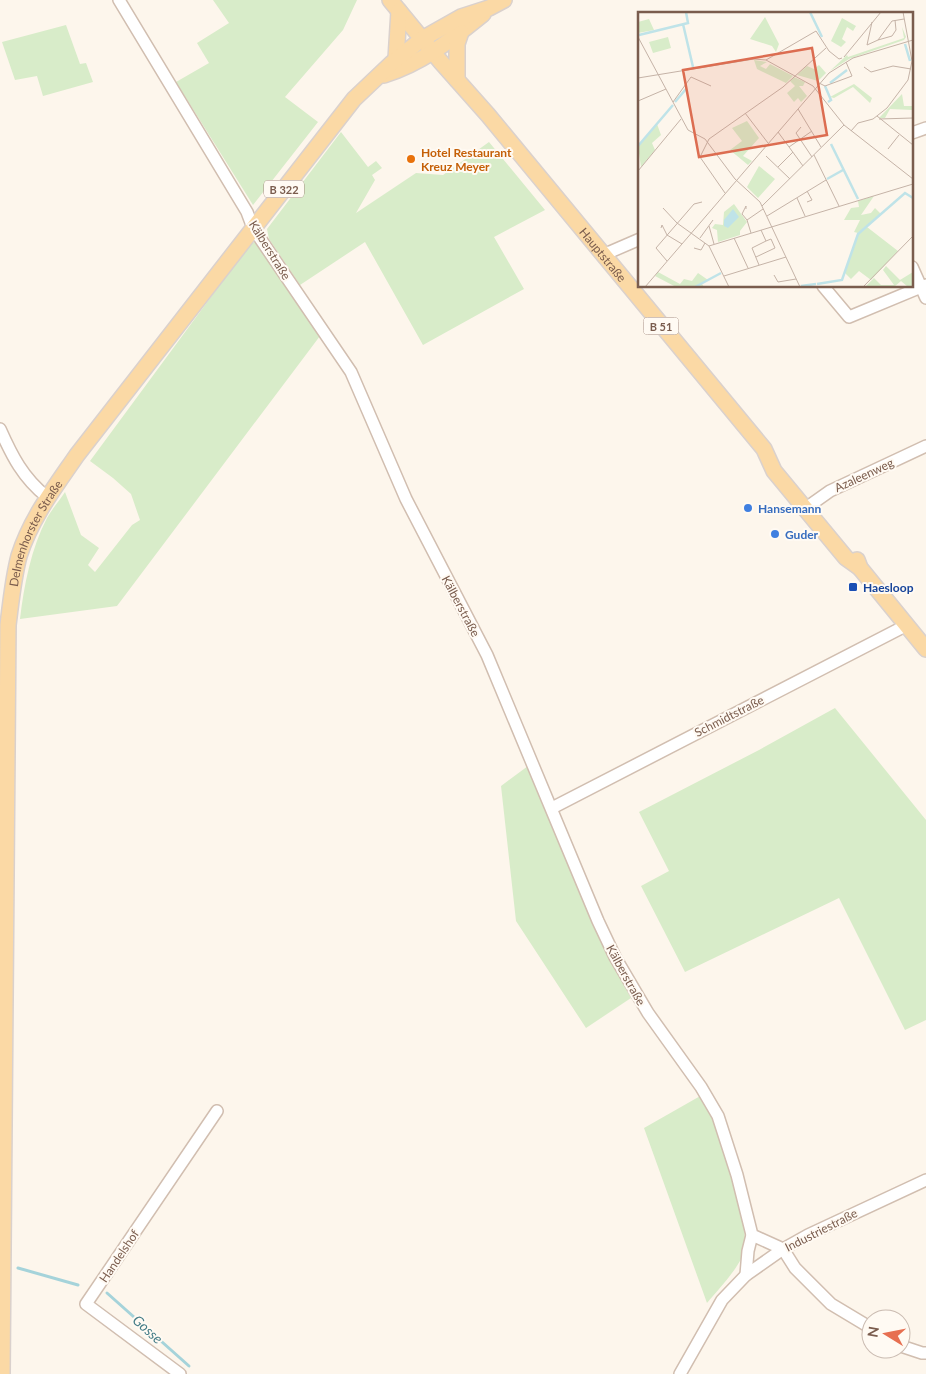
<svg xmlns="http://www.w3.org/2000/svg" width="926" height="1374" font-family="Lato,sans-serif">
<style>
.green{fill:#d8ecc9}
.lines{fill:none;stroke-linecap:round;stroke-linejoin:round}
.stream{stroke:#a5d3da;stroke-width:3}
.minor-casing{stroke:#d1beb0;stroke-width:14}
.major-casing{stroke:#dad1cd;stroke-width:18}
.minor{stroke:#fff;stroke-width:11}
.major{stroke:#fbd9a5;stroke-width:15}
.food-dot{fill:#e8710a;stroke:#fffaf3;stroke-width:2}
.shop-dot{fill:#3f7fe0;stroke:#fffaf3;stroke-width:2}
.transit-dot{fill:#1a4fb4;stroke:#fffaf3;stroke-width:2}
.labels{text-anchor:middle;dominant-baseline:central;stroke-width:4;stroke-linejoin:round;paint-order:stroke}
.shield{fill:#fffaf3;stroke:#a28b7f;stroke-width:1}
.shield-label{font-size:11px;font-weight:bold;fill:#7a5c4d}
.food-label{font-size:12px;font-weight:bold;fill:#c56008;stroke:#fffaf3;text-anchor:start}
.street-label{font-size:12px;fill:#7a5c4d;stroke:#fffaf3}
.shop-label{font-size:12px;font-weight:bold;fill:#366cbe;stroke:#fffaf3;text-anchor:start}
.transit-label{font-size:12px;font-weight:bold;fill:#164399;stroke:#fffaf3;text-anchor:start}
.water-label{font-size:14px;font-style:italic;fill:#437c86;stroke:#fffaf3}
.inset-river{fill:none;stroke:#bfe3e8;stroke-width:2.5}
.inset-road{fill:none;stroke:#c5b3a7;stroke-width:1}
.view{fill:#dc6d51;fill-opacity:0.15;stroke:#dc6d51;stroke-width:2.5}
.inset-edge{fill:none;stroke:#7a5c4d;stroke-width:2.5}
</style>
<rect width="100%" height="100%" fill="#fdf6ec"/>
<g class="green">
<polygon points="213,0 357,0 343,30 285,97 318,122 253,205 176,82 209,63 197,43 229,23"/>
<polygon points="66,25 80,64 86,63 93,82 43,96 37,76 15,80 2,42"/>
<polygon points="341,132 368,167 376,161 382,168 372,175 375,180 356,213 416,173 443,175 489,142 545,210 494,237 524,289 423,345 365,242 300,285 269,239 267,229"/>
<path d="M255,242L261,248L320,336L117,606L20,619C24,585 31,549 47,518C52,509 60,500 65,492L81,535L99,548L88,565L95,572L132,525L140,520L131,494L113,478L90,461L250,244Z"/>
<polygon points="835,708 926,820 926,1020 905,1030 839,898 685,972 641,886 669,871 639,812 759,750"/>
<polygon points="528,766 558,835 594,927 631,998 586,1028 516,921 501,786"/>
<path d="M702,1095C717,1127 756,1226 742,1257C735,1272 718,1290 707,1303L644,1128Z"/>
</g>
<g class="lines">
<g class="stream">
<polyline points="18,1268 78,1285"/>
<polyline points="107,1293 189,1366"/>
</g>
<g class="minor-casing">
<g id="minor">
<polyline points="119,0 247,212 253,228 351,372 406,499 487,655 598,921 615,957 648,1013 701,1087 718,1116 737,1175 752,1235 783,1249 795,1268 831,1304 871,1328"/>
<polyline points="912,133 926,128"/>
<polyline points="603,255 640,239"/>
<polyline points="912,267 926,298"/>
<polyline points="823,286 849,317 926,285"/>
<path d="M0,429C12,456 23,478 47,497"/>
<polyline points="806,508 830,491 926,446"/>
<polyline points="552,808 907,625"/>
<polyline points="746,1275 748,1251 752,1235"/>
<polyline points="901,1346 922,1353 926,1353"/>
<polyline points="180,1374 86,1304 217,1111"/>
<polyline points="680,1374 722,1300 746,1275 783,1249 808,1235 926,1180"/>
</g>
</g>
<g class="major-casing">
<g id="major">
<path id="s1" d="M390,0L441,62L488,115L764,449L774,471L846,558L860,568"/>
<polyline points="396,59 399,11"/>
<path d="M384,75C423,63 452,39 483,14"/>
<polyline points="457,80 457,44 461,32"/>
<polyline points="857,560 860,568 926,649"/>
<path id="s2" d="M2,1374L8,625C11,602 13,579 19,556C31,518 55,487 77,455L354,99L392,63L422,39L461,17L489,8L504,0"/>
</g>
</g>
<use href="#minor" class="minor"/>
<use href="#major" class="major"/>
</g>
<circle class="food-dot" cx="411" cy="159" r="5"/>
<g class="shop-dot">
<circle cx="748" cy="508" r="5"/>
<circle cx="775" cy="534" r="5"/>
</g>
<rect class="transit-dot" x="848" y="582" width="10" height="10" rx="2.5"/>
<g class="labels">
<g class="shield">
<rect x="264" y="180.5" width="40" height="17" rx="4"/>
<rect x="643.5" y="317.5" width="35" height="17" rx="4"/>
</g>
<g class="shield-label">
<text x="284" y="189">B 322</text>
<text x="661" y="326">B 51</text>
</g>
<g class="food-label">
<text x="421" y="152">Hotel Restaurant<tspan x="421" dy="14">Kreuz Meyer</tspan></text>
</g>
<g class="street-label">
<text transform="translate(270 250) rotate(58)">Kälberstraße</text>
<text stroke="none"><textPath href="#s1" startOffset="332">Hauptstraße</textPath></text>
<text transform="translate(864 475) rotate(-25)">Azaleenweg</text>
<text stroke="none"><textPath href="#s2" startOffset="846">Delmenhorster Straße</textPath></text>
<text transform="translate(461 606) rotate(62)">Kälberstraße</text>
<text transform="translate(729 716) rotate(-27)">Schmidtstraße</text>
<text transform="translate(626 975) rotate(61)">Kälberstraße</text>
<text transform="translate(821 1230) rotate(-27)">Industriestraße</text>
<text transform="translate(119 1256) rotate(-56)">Handelshof</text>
</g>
<g class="shop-label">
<text x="758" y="508">Hansemann</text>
<text x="785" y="534">Guder</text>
</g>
<g class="transit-label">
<text x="863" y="587">Haesloop</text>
</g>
<g class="water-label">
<text transform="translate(148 1329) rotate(42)">Gosse</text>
</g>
</g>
<g transform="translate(638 12)">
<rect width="275" height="275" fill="#fdf6ec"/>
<path d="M127,5L141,32L138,40L134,34L112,27ZM204,6L218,14L215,19L209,15L204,27L208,30L203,35L193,29ZM11,7L16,18L0,21V10ZM264,15L268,25L266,28L211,47L192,59L209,43L210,45L266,26ZM30,25L33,36L15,41L11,30ZM116,48L129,50L122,54L128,57L132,52L155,64L148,71L119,57ZM181,53L188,61L180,69L159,63L169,54L176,57ZM156,65L167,70L165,74H161L169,84L163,90L160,86L156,90L149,81L157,74L152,69ZM216,72L234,86L232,91L215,75L196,86L192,85ZM264,82L266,94H275V98L252,97L247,106H241ZM109,109L121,126L105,144L114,149L110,153L92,138L104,129L94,116ZM19,112L23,123L14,131L17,138L3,155L0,134ZM121,154L137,167L120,186L109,175ZM236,184L223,203L233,201L237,196L243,202L220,221L216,220L222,208H206L213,196L221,195L220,189ZM96,192L109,210L102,219V223L80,230L79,218L74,216L77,212L85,213L86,200ZM229,215L260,239L233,268L221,259L213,267L207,261L220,223ZM248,254L262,268L275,260V275H270L263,269L256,275H227L236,266L243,273H256L245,258ZM20,260L42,272L46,267L54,269L60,261L70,268L64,272L66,275H38L17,264Z" fill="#d8ecc9"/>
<path d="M95,197L101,205L90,216L86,214V208Z" fill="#bfe3e8"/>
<path class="inset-river" d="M172,0L184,25M45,12L55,55M1,23L50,11L48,0M267,32L272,49M192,71L209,58M187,74L193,88L190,90M37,90L48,77M193,132L220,187M0,134L35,93M189,167L205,158M179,272L204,268L220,222L267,181L275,186M163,274L178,272M57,275L83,261"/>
<path class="inset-road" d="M234,10L229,33L240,28L254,9L266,7M0,25L50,118L67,127L97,167L122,190L162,275M240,28L254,24L258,18L257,8M206,45L243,0M128,48L178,19L191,39L201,47L204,46M226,55L233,60L255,54L273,57M0,66L116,47L128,48L175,74L206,113L275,167M181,71L187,74L214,64L208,50M0,89L28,77M35,90L53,65L73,74M160,97L183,135M107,101L130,131M239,104L275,133M241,107L275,106M163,115L158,121L174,145M213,119L220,111L235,107L249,96L270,68L274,49L265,0M140,120L165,154M151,135L174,119M250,137L261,123M176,143L201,194M128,144L152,167M140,155L155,140M0,159L43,107M87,181L62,145L71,127L145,75L188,36M159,186L167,204M169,190L174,188L169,179M124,194L206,113M25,196L39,211L71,234L91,275M108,197V194L104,202L109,208M129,204L188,168M71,214L76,232M23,216L24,213L29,223L44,232M113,221L109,208L125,197M62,226L75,208M96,226L110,256M71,234L275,172M56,236L63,238L67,231M118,245L137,236L133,227L128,229M29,249L18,236L56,192L64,190M121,253L114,236L128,229L123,218M136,263L140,270L158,267M86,264L148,245M7,275L191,61L215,46L275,28M225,275L275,224"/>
<path class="view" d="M174,36L189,123L61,145L45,58Z"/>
<rect width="275" height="275" class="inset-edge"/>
</g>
<g transform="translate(886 1334) rotate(280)"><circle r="24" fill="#fffaf3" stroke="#cabbb1"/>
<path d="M0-4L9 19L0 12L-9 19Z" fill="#e76f51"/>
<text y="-8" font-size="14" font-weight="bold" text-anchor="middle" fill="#7a5c4d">N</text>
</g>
</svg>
